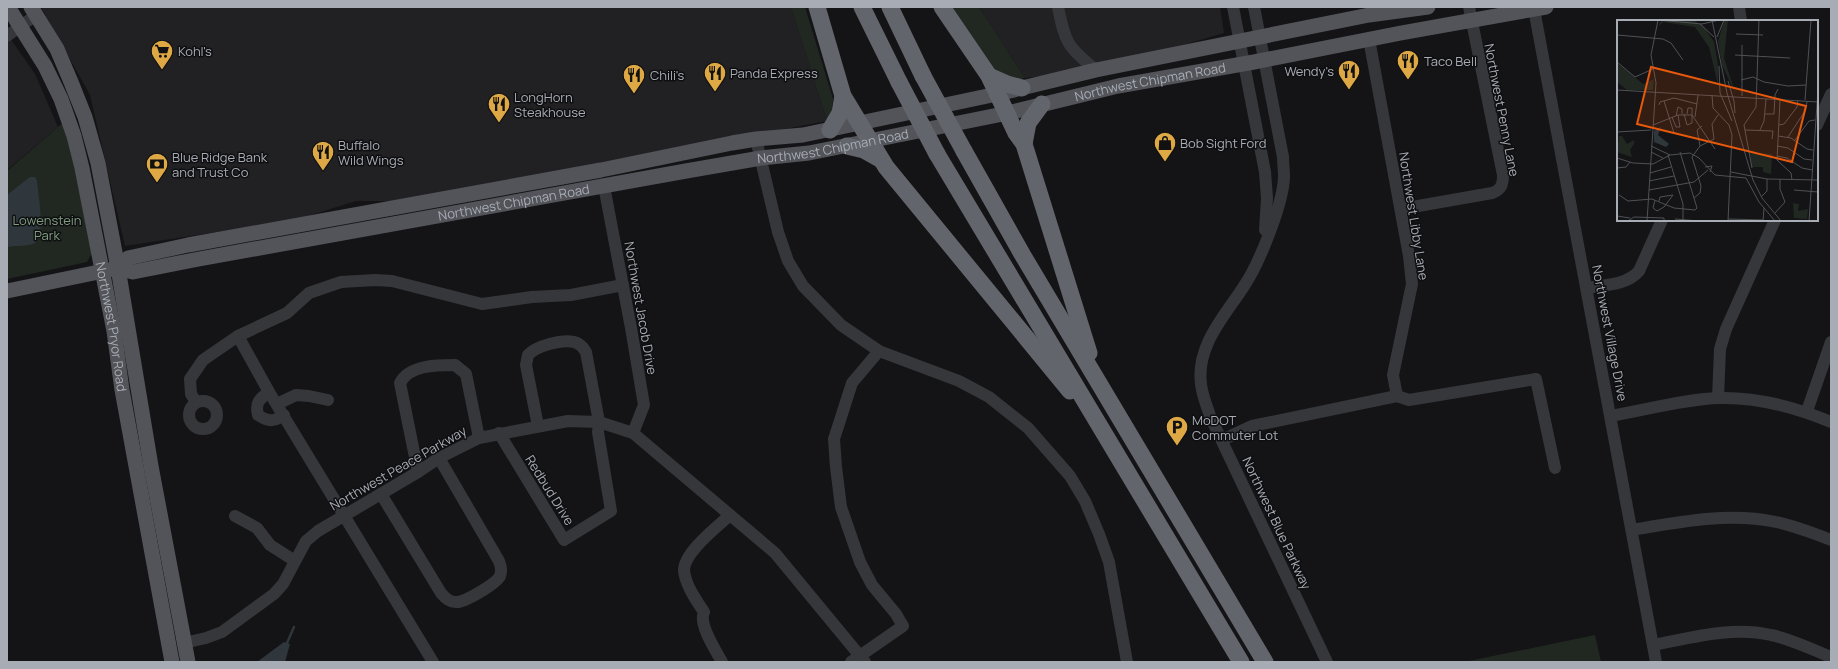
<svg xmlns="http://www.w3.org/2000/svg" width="1838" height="669" font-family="Manrope,sans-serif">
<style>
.built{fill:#212123}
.green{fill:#212822}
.water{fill:#2f373d}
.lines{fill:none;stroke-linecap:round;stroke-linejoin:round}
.stream{stroke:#2f373d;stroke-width:2.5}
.minor{stroke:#36373b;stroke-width:12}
.major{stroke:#525459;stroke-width:15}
.highway{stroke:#62656b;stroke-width:17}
.highway-bridge{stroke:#62656b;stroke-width:17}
.labels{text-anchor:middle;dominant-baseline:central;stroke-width:3;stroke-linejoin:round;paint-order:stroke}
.poi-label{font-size:13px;fill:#a8acb5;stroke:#0f0f11;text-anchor:start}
.street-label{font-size:13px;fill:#a8acb5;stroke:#0f0f11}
.park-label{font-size:13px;fill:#819e82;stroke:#0f0f11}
.inset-road{fill:none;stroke:#4f5156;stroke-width:1}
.view{fill:#e8590c;fill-opacity:0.15;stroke:#e8590c;stroke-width:2}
.inset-edge{fill:none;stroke:#a8acb5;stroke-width:2}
</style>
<rect width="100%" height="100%" fill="#141416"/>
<g class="built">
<polygon points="41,7 791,7 827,121 400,201 356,201 295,220 125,246 90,95"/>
<polygon points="979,7 1220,7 1224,33 1101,69 1025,78"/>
<polygon points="7,34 35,74 58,127 7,170"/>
</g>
<g class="green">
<polygon points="791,7 805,7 833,99 832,110 827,121"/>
<polygon points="948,7 979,7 1025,78 1011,81 995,73"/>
<polygon points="64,122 94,250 87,262 7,279 7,171"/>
<polygon points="1595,635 1601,662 1464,662"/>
</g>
<g class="water">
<path d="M30,177H35L37,181C38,194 46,236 35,243C27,247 16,245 7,247V195Z"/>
<polygon points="284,642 290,644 285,662 257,662"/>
</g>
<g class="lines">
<polyline class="stream" points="287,643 294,627"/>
<g class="minor">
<path d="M1058,7C1065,42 1067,47 1096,70"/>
<polyline points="1233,7 1265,172 1267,198 1265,230"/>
<path d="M1254,7L1283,157C1283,163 1284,170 1284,176C1284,202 1259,264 1244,286C1225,316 1196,345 1201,384C1202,395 1207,406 1210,416L1327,662"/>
<polyline points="1739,7 1741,21"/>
<polyline points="1534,9 1656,662"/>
<polyline points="7,36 36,15"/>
<polyline points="1369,39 1409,256 1412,284 1393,375 1397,396"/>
<polyline points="1817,125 1831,94"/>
<polyline points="756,139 778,232 788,261 803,286 841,325 879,351 959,381 989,397 1028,428 1070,476 1085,501 1099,534 1109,562 1127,662"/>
<polyline points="604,186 631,328 644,405 633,433"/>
<path d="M1401,209L1492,193C1501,190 1503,185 1503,175L1469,7"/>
<path d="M1587,288C1605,285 1627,285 1639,271L1662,220"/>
<polyline points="238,336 269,392 433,662"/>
<path d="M269,392C259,399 255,403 258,415C269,422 273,422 284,415"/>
<polyline points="1718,398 1720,349 1726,329 1775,220"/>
<circle cx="203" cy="415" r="14"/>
<polyline points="196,402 191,394 190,379 203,360 238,336 287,313 309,293 341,282 375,280 392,281 482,304 532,297 571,295 623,285"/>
<polyline points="277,404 296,395 309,396 328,400"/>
<polyline points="1807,411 1831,342"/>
<path d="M1611,416C1645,410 1685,399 1719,398C1759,397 1795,407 1831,422"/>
<path d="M499,433L564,540L611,511L598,432L599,422L586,352C583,347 579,343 574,342C562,339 536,346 528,355L526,365L538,426"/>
<polyline points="1222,440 1252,426 1397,396 1409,400 1536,379 1555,468"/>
<path d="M418,472L400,383C409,365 437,365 455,365L466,374L479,438"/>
<path d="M381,494L441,593C445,598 450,603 457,602C465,602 496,584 500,576C502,571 501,566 499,561L439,458"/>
<polyline points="235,516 257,528 270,545 295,561"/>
<path d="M1632,530C1679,522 1728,512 1776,522C1795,526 1813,533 1831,540"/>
<polyline points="184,643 206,638 222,632 274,594 283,584 306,541 318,531 418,472 439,458 479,438 568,421 599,422 633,433 775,553 865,662"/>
<path d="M1653,645C1691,638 1731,626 1771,635C1791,639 1811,649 1831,657"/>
<path d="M722,662C716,651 698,624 704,612C696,600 686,586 684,571C683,553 717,527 730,515"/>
<polyline points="851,662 903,626 896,614 872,585 860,562 841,507 836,467 834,439 852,383 879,351"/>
</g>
<g class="major">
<path id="s1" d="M8,7L45,66L61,99L74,136L82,168L114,331L122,390L172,662"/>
<polyline points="31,7 57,49 71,82 85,117 98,163 118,268 151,466 188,662"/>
<polyline points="118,268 128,258 188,245 601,170 732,143 756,139 803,135 997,94 1096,70 1369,15 1428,7"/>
<path id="s2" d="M7,291L118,268L133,272L199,259L686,171L761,158L809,153L869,141L1008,113L1118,86L1254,62L1401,33L1546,7"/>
</g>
<g class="highway">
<polyline points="817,7 843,96 886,167 1070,391"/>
<polyline points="862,7 899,82"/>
<polyline points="890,7 923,76"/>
<polyline points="942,7 989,76 1016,133 1024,144 1089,353"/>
<polyline points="989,76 1007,84 1022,88"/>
<polyline points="830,130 840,113 843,96"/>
<polyline points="1024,144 1028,123 1042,104"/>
<polyline points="847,146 864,150 880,159"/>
<polyline points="964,151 1022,254 1265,662"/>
<path d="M937,154C1038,323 1138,493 1241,662"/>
</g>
<g class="highway-bridge">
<polyline points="923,76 964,151"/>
<polyline points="899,82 937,154"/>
</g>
</g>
<defs>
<g id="supermarket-pin" transform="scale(1.15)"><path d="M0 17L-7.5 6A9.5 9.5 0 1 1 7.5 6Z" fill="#dea944" stroke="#0f0f11"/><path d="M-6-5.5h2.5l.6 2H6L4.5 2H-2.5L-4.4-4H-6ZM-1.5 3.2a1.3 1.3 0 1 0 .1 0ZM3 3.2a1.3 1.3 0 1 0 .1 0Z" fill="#111"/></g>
<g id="restaurant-pin" transform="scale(1.15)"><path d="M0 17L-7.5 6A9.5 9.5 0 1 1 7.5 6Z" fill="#dea944" stroke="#0f0f11"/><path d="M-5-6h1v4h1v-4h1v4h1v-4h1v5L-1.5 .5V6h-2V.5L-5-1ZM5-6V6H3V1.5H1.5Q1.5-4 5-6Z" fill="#111"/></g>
<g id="shop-pin" transform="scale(1.15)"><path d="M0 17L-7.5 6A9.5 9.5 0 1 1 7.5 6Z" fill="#dea944" stroke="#0f0f11"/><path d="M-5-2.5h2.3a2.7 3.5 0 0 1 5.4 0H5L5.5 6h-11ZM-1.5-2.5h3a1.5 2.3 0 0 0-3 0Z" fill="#111"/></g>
<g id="bank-pin" transform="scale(1.15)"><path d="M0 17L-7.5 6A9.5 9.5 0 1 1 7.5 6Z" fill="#dea944" stroke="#0f0f11"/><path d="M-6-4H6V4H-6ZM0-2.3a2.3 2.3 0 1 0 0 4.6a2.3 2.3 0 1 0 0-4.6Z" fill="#111"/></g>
<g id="parking-pin" transform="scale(1.15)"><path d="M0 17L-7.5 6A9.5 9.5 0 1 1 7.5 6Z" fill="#dea944" stroke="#0f0f11"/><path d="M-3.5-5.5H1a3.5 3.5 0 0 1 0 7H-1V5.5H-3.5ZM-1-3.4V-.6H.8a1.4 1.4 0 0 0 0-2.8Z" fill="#111"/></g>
</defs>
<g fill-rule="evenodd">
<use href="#supermarket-pin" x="162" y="51"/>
<use href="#restaurant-pin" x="1408" y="61"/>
<use href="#restaurant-pin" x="1349" y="71"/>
<use href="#restaurant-pin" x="715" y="73"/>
<use href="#restaurant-pin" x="634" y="75"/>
<use href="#restaurant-pin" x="499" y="104"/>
<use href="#shop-pin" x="1165" y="143"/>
<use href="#restaurant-pin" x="323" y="152"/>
<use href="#bank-pin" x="157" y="164"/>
<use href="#parking-pin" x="1177" y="427"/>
</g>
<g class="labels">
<g class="poi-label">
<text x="178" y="51">Kohl's</text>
<text x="1424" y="61">Taco Bell</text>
<text x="1334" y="71" text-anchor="end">Wendy's</text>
<text x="730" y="73">Panda Express</text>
<text x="650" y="75">Chili's</text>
<text x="514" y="97">LongHorn<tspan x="514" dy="15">Steakhouse</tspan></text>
<text x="1180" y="143">Bob Sight Ford</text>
<text x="338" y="145">Buffalo<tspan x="338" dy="15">Wild Wings</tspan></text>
<text x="172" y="157">Blue Ridge Bank<tspan x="172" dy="15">and Trust Co</tspan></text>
<text x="1192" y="420">MoDOT<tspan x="1192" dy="15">Commuter Lot</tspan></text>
</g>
<g class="street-label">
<text stroke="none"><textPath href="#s2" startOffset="1164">Northwest Chipman Road</textPath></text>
<text transform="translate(1502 110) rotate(79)">Northwest Penny Lane</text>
<text stroke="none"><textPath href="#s2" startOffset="840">Northwest Chipman Road</textPath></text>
<text stroke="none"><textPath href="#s2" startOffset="516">Northwest Chipman Road</textPath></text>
<text transform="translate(1414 216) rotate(81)">Northwest Libby Lane</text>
<text transform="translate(641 308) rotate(80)">Northwest Jacob Drive</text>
<text stroke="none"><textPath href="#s1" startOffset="340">Northwest Pryor Road</textPath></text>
<text transform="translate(1610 333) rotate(79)">Northwest Village Drive</text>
<text transform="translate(398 468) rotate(-30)">Northwest Peace Parkway</text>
<text transform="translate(550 490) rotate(58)">Redbud Drive</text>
<text transform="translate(1277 523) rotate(65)">Northwest Blue Parkway</text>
</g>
<g class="park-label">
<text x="47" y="220">Lowenstein<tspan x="47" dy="15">Park</tspan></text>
</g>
</g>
<g transform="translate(1617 20)">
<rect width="201" height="201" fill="#141416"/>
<path d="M48,0H76L86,6L97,22L101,45V65L92,27L78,7L46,2L42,6L43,2ZM107,0H111L107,38L119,75L105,45L101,22ZM0,43L26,64L37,59L36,70H10L0,62ZM2,116H5L10,124L17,120V124L13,130L15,137L0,132ZM133,133L155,134L154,154L146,152V147H135ZM176,183L182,184L181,191L191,189L190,199L177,198Z" fill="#212822"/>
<path d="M44,107L41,115L52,124L49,127L37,122V111Z" fill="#2f373d"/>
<path class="inset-road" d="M42,0L85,4L102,0M95,0L110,73L136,160L145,178L164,201M83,4L97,17M119,14L146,15M0,15L46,19L54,23L66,40M100,17L107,0M118,35L173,38M0,42L18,57L36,49M102,46L103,73L115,101M124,60L136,57L147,62L171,66L189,65M111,61L117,81L118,93M0,70L201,82M95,75L96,88L112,105L115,115L111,201M125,76V25M163,80L160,140L174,153L175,160M188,80L194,0M47,81L57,113M42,85L43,82L57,78L80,84M67,94L70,105L75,103V88H71L70,94M148,94H157L158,75L161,69M59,96L61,87L65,89V94M55,97L59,107H63L61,95M78,97L81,75M36,105L61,95H75L98,129M162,105L167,104L180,87L181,80M128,110L156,111L155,119M143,110L147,101L149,79M0,112L34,110M161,116L174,118L190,129L196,130M171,117L188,91L190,82M178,120L192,101L198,100M34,126L53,135M83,126L80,110L85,106M160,126L171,128L187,139L195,140M34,132L46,138M51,135L66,184V201M160,136L170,138L185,148L195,150M0,138L16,143L36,144L53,135L73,133L82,138L98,155L129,158L142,182L158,201M88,147L95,146L93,152M0,148L9,147L13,142M135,148L127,105L139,87L142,0M114,152L150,159L201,160M33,153L54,147M32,161L57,156M32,170L77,162L91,150M177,170L201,172M2,175L11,181L35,179L57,188L78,190L80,188L63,132M145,176L150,171V159M77,178L83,173L84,166L75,137L83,126L97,119L95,104L101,95M38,180L36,188L40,191L47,187L56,175L43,177L42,181M158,193L168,182L163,169V159M0,196L13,198M58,199L83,201M111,199L146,200M11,201L17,197L47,198V201M30,201L39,63L34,35L41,0M146,201L147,188M192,201L201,70"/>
<path class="view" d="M34,47L189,86L175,142L20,104Z"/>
<rect width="201" height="201" class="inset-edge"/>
</g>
<rect width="1838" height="669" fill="none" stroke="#a8acb5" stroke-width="16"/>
</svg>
